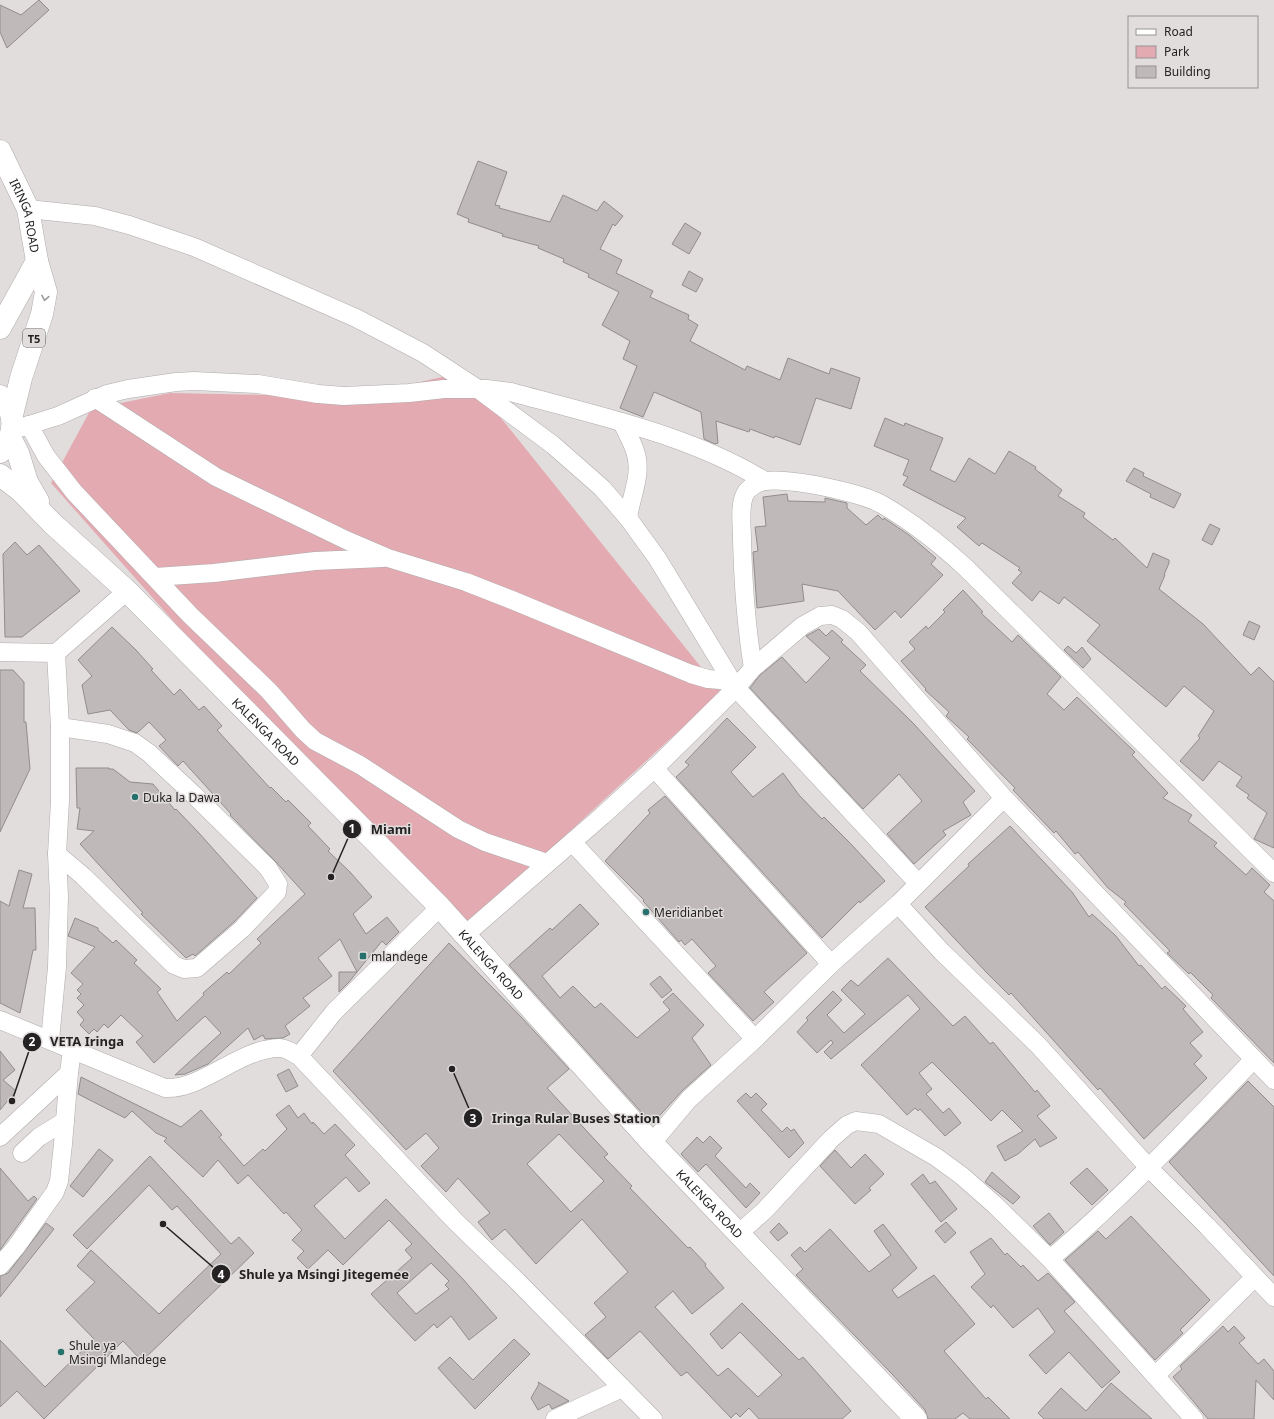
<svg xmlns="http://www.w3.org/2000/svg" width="1274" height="1419" font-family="'Noto Sans',sans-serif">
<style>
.green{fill:#e4aab1}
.building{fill:#bfb9ba;stroke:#928d8d;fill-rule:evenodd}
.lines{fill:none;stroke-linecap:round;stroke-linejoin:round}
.minor-casing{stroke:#b0aaab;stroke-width:19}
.major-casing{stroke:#b0aaab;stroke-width:23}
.highway-casing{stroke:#b0aaab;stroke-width:23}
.minor{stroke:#fff;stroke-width:18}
.major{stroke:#fff;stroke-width:22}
.highway{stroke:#fff;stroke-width:22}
.oneway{stroke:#9c9c9c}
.poi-dot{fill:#27716d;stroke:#e2dddd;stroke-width:1.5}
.labels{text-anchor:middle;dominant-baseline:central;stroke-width:3;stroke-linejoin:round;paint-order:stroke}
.shield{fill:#e2dddd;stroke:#5d5a5b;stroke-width:1}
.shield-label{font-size:11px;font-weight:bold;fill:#242223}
.street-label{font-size:12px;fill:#242223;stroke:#e2dddd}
.poi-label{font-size:12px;fill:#242223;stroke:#e2dddd;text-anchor:start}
.leader{fill:none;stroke:#242223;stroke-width:1.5}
.callout-dot{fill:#242223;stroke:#e2dddd;stroke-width:1.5}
.mark-label{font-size:12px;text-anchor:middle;font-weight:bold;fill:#fff}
.callout-label{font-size:13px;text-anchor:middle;font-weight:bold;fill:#242223;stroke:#e2dddd;stroke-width:3;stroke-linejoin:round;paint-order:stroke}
</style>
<rect width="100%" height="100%" fill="#e2dddd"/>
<polygon class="green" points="464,372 721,692 454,938 51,483 91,409 170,393 269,395 341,400"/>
<g class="building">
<polygon points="39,0 49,10 7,48 0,32 0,5 21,15"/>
<polygon points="478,161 507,172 495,205 500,206 499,208 550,222 563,195 597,211 604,201 623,216 615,226 613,224 600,249 622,260 616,273 653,291 650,297 689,315 688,319 698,325 690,341 745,370 747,366 780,380 788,358 829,374 831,368 860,378 851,409 816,398 800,445 775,436 774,438 750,429 749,432 716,421 718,443 715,444 704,439 701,412 654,392 643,417 620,408 637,366 623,359 630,341 602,325 619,292 588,277 589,274 563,262 564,259 538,248 539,246 502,236 503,234 468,222 469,219 457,214"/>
<polygon points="685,223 701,233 689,254 672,244"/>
<polygon points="689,271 703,279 696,292 682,285"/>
<polygon points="885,418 904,426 905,423 943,438 930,470 955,482 969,458 995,474 1009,451 1036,467 1035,469 1062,490 1058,496 1085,513 1083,517 1113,540 1115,538 1147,568 1153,553 1169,560 1169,563 1164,575 1165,575 1159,589 1203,624 1251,675 1259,667 1274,682 1274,848 1254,839 1267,813 1247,798 1249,795 1236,786 1242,777 1219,761 1203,781 1180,761 1200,738 1198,736 1214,711 1184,686 1166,707 1087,641 1100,625 1064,597 1059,604 1040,591 1032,601 1012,583 1022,572 1018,570 1020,568 982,543 979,546 957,527 966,518 903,485 908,477 903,475 909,460 874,446"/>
<polygon points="1134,468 1144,473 1143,476 1181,494 1174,508 1150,497 1151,494 1126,481"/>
<polygon points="787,494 788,501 825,502 825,498 847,503 847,508 866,525 878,515 883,520 884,518 909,535 936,558 931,564 943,575 901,618 895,611 875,630 838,591 802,584 804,601 757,608 753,552 758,551 755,527 766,526 763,497"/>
<polygon points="1210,524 1220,529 1212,545 1202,540"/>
<polygon points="15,542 27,555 39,545 80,591 22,637 5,637 3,554"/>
<polygon points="963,590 983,612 981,613 1012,642 1018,635 1061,677 1047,694 1064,710 1077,697 1135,752 1132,755 1168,793 1163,798 1192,815 1188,821 1217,843 1214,846 1246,875 1252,868 1270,885 1264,892 1274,901 1274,1063 1211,998 1213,995 1190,972 1189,974 1167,953 1170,951 1124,904 1126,902 1108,888 1078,852 1075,854 1056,831 1054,833 1013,790 1015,788 967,739 969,737 946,716 949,712 925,690 926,689 901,661 915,649 909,642 926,626 928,629 945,612 943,610"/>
<polygon points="1249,621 1260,626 1254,640 1243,635"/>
<polygon points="112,627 136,650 153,669 151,670 174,695 180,689 199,710 204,706 222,726 217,730 270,788 271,787 286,802 288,800 311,823 308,826 330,849 328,851 350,872 372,897 353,914 366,934 387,917 399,932 386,945 382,941 349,982 339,992 339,972 357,972 340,939 318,958 332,976 303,998 310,1006 285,1026 290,1034 283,1038 265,1039 263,1035 254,1040 248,1028 208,1064 185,1074 175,1075 221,1033 205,1016 154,1063 136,1042 143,1036 121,1015 108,1028 104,1024 97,1032 94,1029 89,1034 80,1025 84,1020 77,1012 84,1005 77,998 81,994 77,990 83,984 71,973 95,947 68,936 75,918 98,928 98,930 113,943 116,940 137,960 134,963 161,989 157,992 177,1021 204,995 203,993 227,972 229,974 261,943 257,939 305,894 275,861 230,815 231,814 183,761 178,766 159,746 166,740 149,722 137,733 129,730 110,710 88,714 82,685 92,676 78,660"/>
<polygon points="819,629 826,636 832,630 843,640 841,642 866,665 860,671 913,723 975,791 963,802 971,815 943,831 946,835 914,864 887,834 922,801 899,774 863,809 750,688 760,675 782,657 806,683 830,658 806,636"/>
<polygon points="1068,646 1076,653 1082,647 1091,659 1083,668 1064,650"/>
<polygon points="0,670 13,670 24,682 24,722 26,722 30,769 0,832"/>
<polygon points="727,718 756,747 731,772 753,797 783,773 799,795 822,819 824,817 851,844 885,881 860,903 859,901 822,938 676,777 689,765 685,762"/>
<polygon points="76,768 109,768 109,769 113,769 130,782 153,784 175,810 176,809 199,833 257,898 235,921 195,956 193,954 186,958 141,914 143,913 80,844 94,831 77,829 80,808 77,808"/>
<polygon points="665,796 807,953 764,992 774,1002 753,1021 708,973 716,966 692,939 685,945 681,940 679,942 643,901 644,900 605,861 650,813 648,810"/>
<polygon points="1010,826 1072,892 1089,917 1092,914 1116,936 1139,966 1141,965 1162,989 1165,986 1186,1006 1183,1009 1203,1032 1190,1043 1202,1056 1194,1064 1207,1078 1144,1139 1100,1088 1098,1090 1011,993 1009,995 987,973 925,907 969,866 968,864"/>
<polygon points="19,870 32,874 23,908 35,908 36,950 33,950 20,1013 0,1003 0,901 9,906"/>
<polygon points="580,904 599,924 542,976 560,998 573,986 595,1008 601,1003 637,1038 670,1010 663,1002 673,993 704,1025 692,1038 711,1065 682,1091 652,1124 509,965 550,928 552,930"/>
<path d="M449,943L523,1019L569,1069L547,1088L608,1154L604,1157L632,1186L630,1188L688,1248L690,1247L706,1264L705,1266L724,1288L692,1314L673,1291L655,1307L718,1376L728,1368L758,1397L782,1375L740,1332L722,1349L710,1334L742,1303L799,1360L803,1357L851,1411L842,1419H759L749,1408L740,1417L736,1413L731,1418L687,1372L681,1376L640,1331L608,1359L585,1335L606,1317L594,1303L628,1272L582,1219L536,1264L505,1229L492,1240L478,1222L490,1213L458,1178L446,1192L421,1166L439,1148L426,1133L406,1150L333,1071ZM559,1134L604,1181L571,1212L527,1164Z"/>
<polygon points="888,958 953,1026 965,1016 990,1044 993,1042 1035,1092 1037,1090 1050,1106 1037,1116 1057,1138 1040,1147 1035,1139 1018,1154 1005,1161 997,1146 1023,1131 1002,1110 991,1121 932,1062 919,1073 932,1089 926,1094 943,1113 949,1108 961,1123 945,1136 920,1109 918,1111 915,1108 907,1115 861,1065 920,1009 908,995 831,1059 824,1052 833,1043 831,1040 817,1053 797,1032 808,1020 806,1018 833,991 842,1000 827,1015 844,1033 865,1014 841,990 851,980 858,986"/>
<polygon points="660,976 672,990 662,998 650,984"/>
<polygon points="0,1051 15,1070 3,1080 16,1091 0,1110"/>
<polygon points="289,1069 298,1086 286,1092 277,1075"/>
<path d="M81,1077L181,1127L201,1110L222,1135L219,1137L244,1166L263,1149L265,1151L287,1129L276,1115L289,1105L298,1118L304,1113L312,1124L313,1122L324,1134L335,1124L355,1145L345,1155L370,1183L359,1192L346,1177L314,1206L345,1239L386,1199L462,1278L497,1318L469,1340L451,1316L437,1328L434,1324L415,1341L371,1294L412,1258L405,1250L412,1244L389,1220L343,1265L328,1250L308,1269L297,1258L304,1251L292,1240L302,1230L286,1212L284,1214L248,1175L238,1184L218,1160L203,1177L164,1141L167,1138L156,1133L132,1111L125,1118L78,1094ZM431,1263L449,1281L445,1285L449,1289L416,1314L397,1293Z"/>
<polygon points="1248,1081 1274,1107 1274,1276 1169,1162"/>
<polygon points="746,1093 751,1098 756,1093 767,1104 761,1110 782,1132 787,1127 791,1131 794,1129 804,1143 789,1158 737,1101"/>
<polygon points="710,1136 722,1148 715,1156 746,1188 750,1183 760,1193 746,1208 706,1164 698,1172 681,1154 697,1137 703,1143"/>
<polygon points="99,1149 113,1160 83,1197 70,1186"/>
<polygon points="835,1150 851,1168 865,1154 884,1174 869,1188 871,1190 855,1204 820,1166"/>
<polygon points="150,1156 231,1244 239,1237 254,1253 142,1361 123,1341 44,1419 17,1391 0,1407 0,1340 45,1387 94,1339 66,1310 95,1282 77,1266 91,1250 159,1314 221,1254 177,1206 172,1210 149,1185 87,1249 73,1235"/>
<polygon points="0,1168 28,1201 34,1196 37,1199 0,1250"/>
<polygon points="1087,1168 1108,1190 1092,1205 1070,1183"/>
<polygon points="992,1172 1020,1197 1013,1204 985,1182"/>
<polygon points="923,1174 930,1184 935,1181 957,1209 941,1222 911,1184"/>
<polygon points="1049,1213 1064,1232 1050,1245 1033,1226"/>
<polygon points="1131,1216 1210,1300 1180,1330 1183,1333 1155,1360 1065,1260 1098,1231 1106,1239"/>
<polygon points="946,1222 956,1233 945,1243 935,1231"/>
<polygon points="46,1223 54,1229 0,1297 0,1276 8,1273"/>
<polygon points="779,1223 788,1233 778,1241 770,1232"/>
<polygon points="883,1224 917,1268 892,1290 898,1298 934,1275 975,1324 944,1351 986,1399 988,1397 1010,1419 970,1419 963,1413 955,1419 928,1419 925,1410 892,1374 796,1275 803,1269 791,1255 800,1247 805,1252 830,1229 869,1272 891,1255 874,1231"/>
<polygon points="991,1238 1005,1255 1007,1253 1021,1267 1023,1265 1038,1281 1048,1273 1075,1302 1064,1311 1120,1372 1102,1388 1069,1352 1046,1374 1029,1355 1055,1332 1038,1308 1013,1328 993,1305 991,1308 971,1287 985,1274 970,1252"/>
<polygon points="1223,1326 1228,1332 1234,1326 1245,1338 1239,1343 1258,1364 1264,1359 1274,1371 1274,1400 1256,1380 1254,1419 1208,1419 1173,1377 1182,1369 1180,1366"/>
<polygon points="514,1339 530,1354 475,1409 438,1368 450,1357 473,1380"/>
<polygon points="538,1382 569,1401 552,1409 549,1404 538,1410 531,1398 539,1384"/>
<polygon points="1111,1383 1152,1419 1044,1419 1038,1413 1061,1388 1086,1411"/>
</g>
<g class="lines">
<g class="minor-casing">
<g id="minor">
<polyline points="28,209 95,216 129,225 194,247 356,318 423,353 478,389 553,445 602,488 628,518 657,558 736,688 918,883"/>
<polyline points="95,398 216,477 346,540 388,558 466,582 512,600 691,674 708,679 732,681"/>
<path d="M622,422C626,432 632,441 635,451C643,473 631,496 628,518"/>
<polyline points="29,425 46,456 74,492 190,615 269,691 303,730 315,741 360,765 458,829 485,842 547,863"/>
<path d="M13,430L58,416L107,394L128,389L176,382L194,381L258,384L318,394L344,396L409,393L444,389H487L511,392C597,416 688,434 765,481"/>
<polyline points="155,577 214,573 315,561 383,558"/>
<polyline points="0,652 56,653 127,591"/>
<path d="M753,668C746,625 743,583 742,539C742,525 739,506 745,494C749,487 758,482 765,481C791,478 860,492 883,505C912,522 941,545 965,567L1274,873"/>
<polyline points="654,768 831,964"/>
<polyline points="572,842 755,1039"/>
<polyline points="57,854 83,876 174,965 184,969 197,968 242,929 277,892 278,884 268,868 193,794 149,753 135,743 108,734 60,727"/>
<polyline points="898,904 942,952 1038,1045 1149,1168 1207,1226 1274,1297"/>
<polyline points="465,935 602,816 659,764 736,688 753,668 802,626 820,616 832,615 842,619 858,632 1004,798 1274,1080"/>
<path d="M0,1020L165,1088C203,1090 239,1048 280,1048C286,1048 293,1053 299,1056L455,1221L517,1281L653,1419"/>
<polyline points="50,1040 57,967 59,897 57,854 60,801 60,727 56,653"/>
<polyline points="299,1056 334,1012 440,907"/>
<polyline points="0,1137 69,1073"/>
<polyline points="652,1143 689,1099 755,1039 831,964 898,904 1004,798"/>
<polyline points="22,1153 39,1137 65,1121"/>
<polyline points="738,1234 764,1211 831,1139 847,1125 856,1121 879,1124 936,1157 962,1176 995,1205 1050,1259 1194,1419"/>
<path d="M1050,1259C1123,1197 1188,1128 1254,1059"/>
<polyline points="0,1266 16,1247 55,1192 59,1181 63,1144 69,1073 72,1050"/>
<polyline points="1156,1375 1255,1277"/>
<polyline points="555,1419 622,1388"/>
</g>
</g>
<g class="major-casing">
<g id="major">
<polyline points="10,438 18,453 27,482 38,501"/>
<path id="s1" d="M0,475L21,491L53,524L127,591L440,907L652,1143L916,1419"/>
</g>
</g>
<g class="highway-casing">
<g id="highway">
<path id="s2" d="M0,151L28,209L37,261L46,292L42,314L21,378L12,415"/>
<polyline points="0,328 37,261"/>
<path d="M0,396C17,412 16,436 0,452"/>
</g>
</g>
<use href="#minor" class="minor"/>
<use href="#major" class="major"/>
<use href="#highway" class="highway"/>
</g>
<defs><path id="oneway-chevron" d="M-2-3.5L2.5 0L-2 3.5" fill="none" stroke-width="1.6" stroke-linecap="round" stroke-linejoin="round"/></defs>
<use class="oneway" href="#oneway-chevron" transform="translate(45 298) rotate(100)"/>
<g class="poi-dot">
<circle cx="135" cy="797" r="4"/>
<circle cx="646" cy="912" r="4"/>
<rect x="359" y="952" width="8" height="8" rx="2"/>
<circle cx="61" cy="1352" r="4"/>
</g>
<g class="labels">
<rect class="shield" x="23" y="329" width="22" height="18" rx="3"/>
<g class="shield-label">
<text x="34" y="338">T5</text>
</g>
<g class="street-label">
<text stroke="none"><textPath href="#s2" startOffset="70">IRINGA ROAD</textPath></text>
<text stroke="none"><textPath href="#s1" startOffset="370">KALENGA ROAD</textPath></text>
<text stroke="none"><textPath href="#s1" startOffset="694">KALENGA ROAD</textPath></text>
<text stroke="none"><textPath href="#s1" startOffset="1018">KALENGA ROAD</textPath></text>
</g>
<g class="poi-label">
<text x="143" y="797">Duka la Dawa</text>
<text x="654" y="912">Meridianbet</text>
<text x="371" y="956">mlandege</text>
<text x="69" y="1345">Shule ya<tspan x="69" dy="14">Msingi Mlandege</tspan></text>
</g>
</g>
<path class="leader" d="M331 877L352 829M12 1101L32 1042M452 1069L473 1118M163 1224L221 1274"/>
<g class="callout-dot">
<circle cx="331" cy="877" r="4"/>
<circle cx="12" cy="1101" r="4"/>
<circle cx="452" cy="1069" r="4"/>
<circle cx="163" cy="1224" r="4"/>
<circle cx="352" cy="829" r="10"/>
<circle cx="32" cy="1042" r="10"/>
<circle cx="473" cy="1118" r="10"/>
<circle cx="221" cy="1274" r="10"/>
</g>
<g class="mark-label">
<text x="352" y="833">1</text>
<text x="32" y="1046">2</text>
<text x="473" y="1123">3</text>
<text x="221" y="1279">4</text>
</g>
<g class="callout-label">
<text x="391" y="834">Miami</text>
<text x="87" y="1046">VETA Iringa</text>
<text x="576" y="1123">Iringa Rular Buses Station</text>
<text x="324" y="1279">Shule ya Msingi Jitegemee</text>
</g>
<rect x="1128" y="16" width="130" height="72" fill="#e2dddd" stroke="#969293"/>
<rect x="1136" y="29" width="20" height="6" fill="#ffffff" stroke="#969293"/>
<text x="1164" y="36" font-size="12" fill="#242223">Road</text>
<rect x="1136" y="46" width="20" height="12" fill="#e4aab1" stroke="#969293"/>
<text x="1164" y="56" font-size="12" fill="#242223">Park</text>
<rect x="1136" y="66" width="20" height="12" fill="#bfb9ba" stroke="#969293"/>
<text x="1164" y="76" font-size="12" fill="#242223">Building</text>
</svg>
